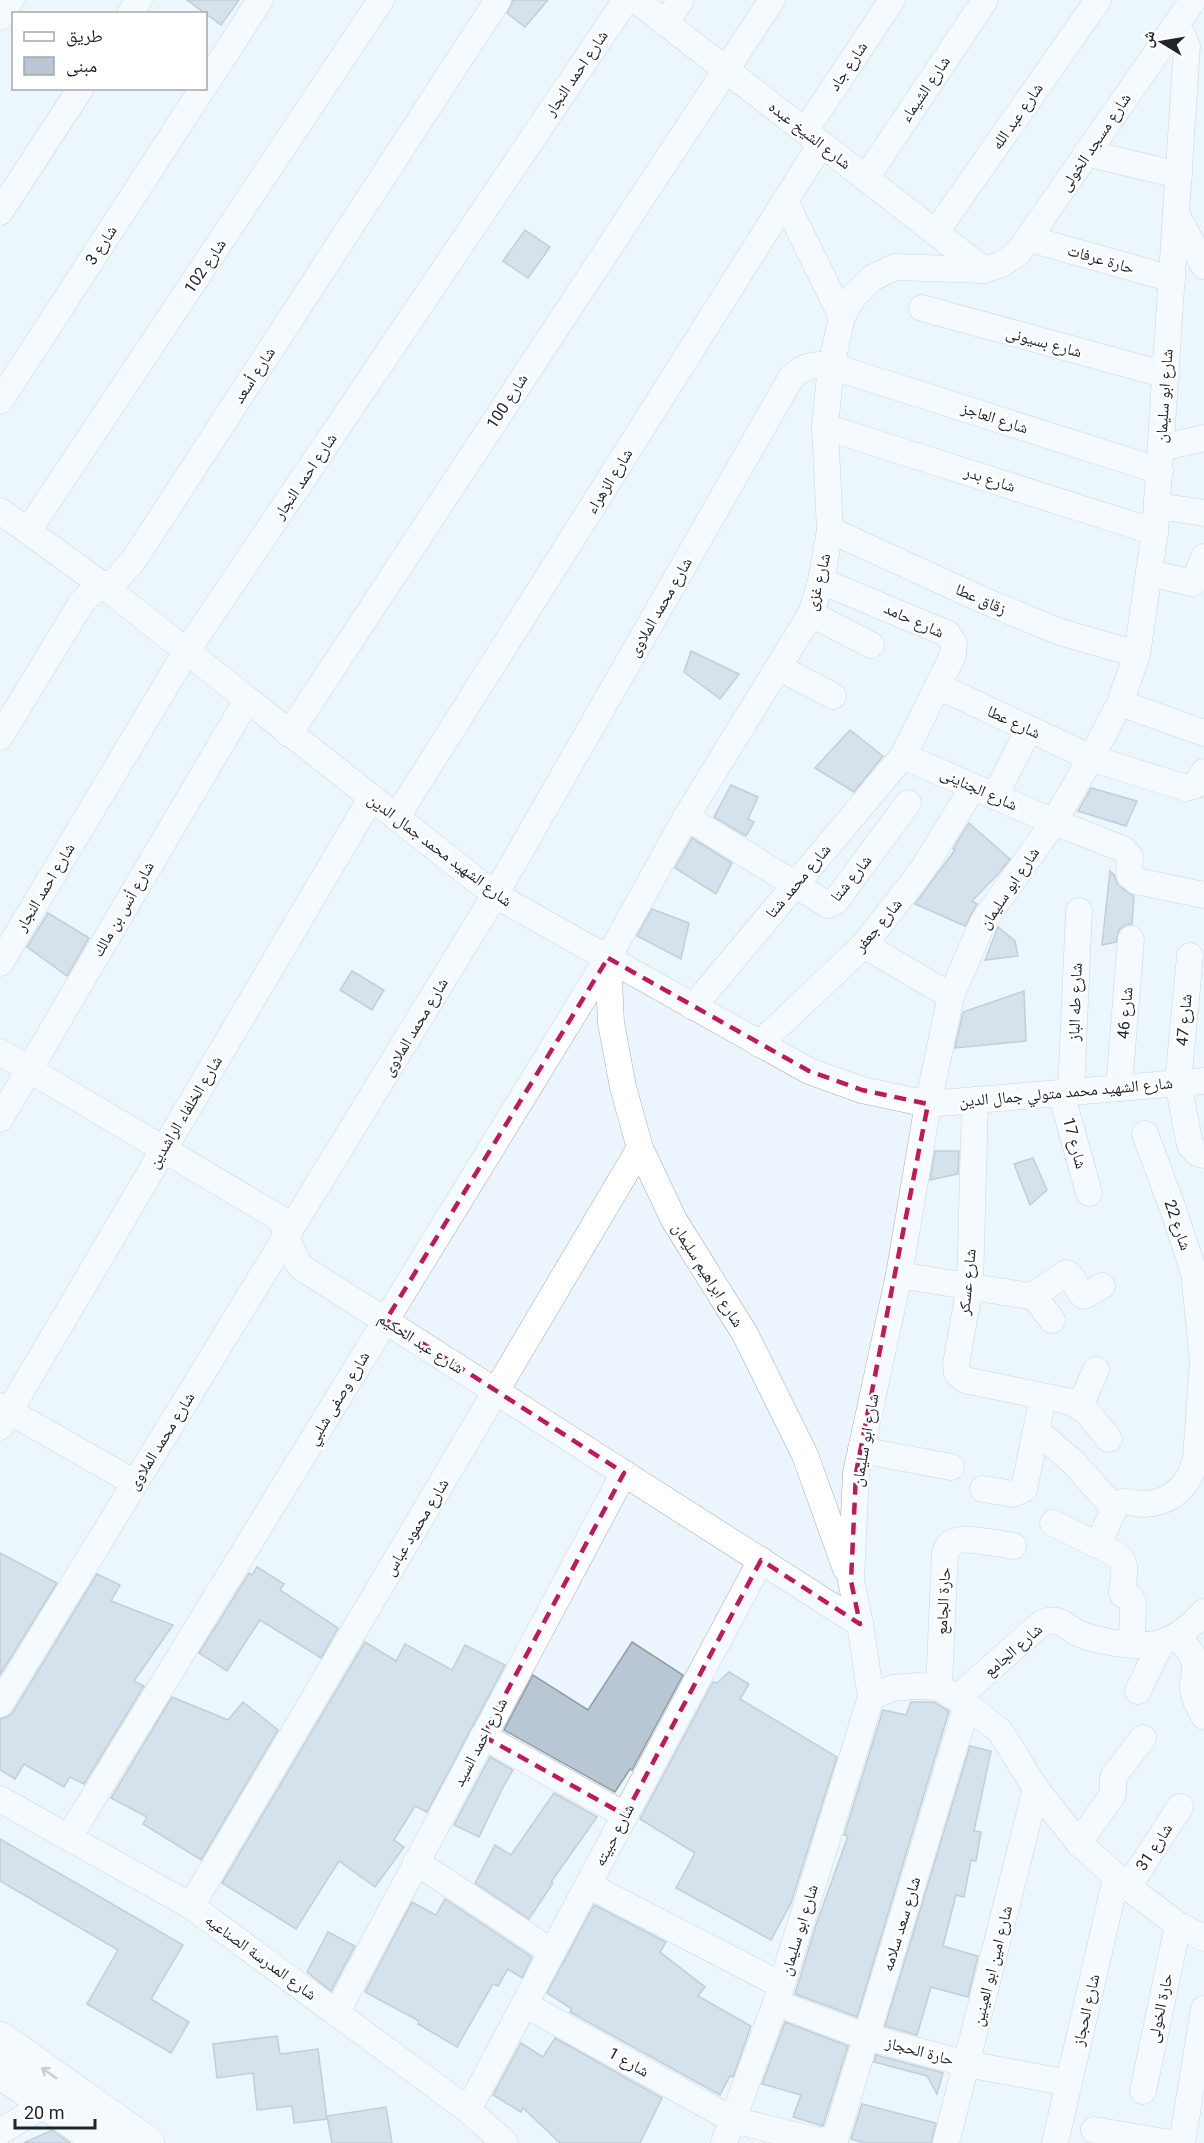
<svg xmlns="http://www.w3.org/2000/svg" width="1204" height="2143" font-family="Roboto,'Noto Naskh Arabic',sans-serif">
<style>
.building{fill:#b9c7d4;stroke:#8f9da9;stroke-width:1.5}
.lines{fill:none;stroke-linecap:round;stroke-linejoin:round}
.minor-casing{stroke:#9faeba;stroke-width:27}
.secondary-casing{stroke:#9faeba;stroke-width:34}
.minor{stroke:#fff;stroke-width:26}
.secondary{stroke:#fff;stroke-width:33}
.oneway{stroke:#9b9d9f}
.marked{fill:none;stroke:#c2185b;stroke-width:4.5;stroke-dasharray:12 8;stroke-linejoin:round}
.labels{text-anchor:middle;dominant-baseline:central;stroke-width:5;stroke-linejoin:round;paint-order:stroke}
.street-label{font-size:16px;fill:#20252a;stroke:#fff}
</style>
<rect width="100%" height="100%" fill="#ecf5fd"/>
<g class="building">
<polygon points="187,0 239,0 221,25"/>
<polygon points="513,0 548,0 525,27 507,13"/>
<polygon points="525,230 550,247 528,278 503,261"/>
<polygon points="691,651 739,674 720,699 684,672"/>
<polygon points="850,730 883,756 854,792 815,768"/>
<polygon points="731,785 758,797 748,819 754,822 746,836 714,817"/>
<polygon points="1091,788 1137,801 1126,826 1078,811"/>
<polygon points="969,823 1010,859 999,873 972,901 977,904 965,926 915,904 955,850 953,849"/>
<polygon points="692,838 732,863 716,894 675,868"/>
<polygon points="1110,871 1114,875 1118,885 1134,896 1132,924 1125,925 1119,930 1116,942 1102,945"/>
<polygon points="652,909 689,923 681,959 637,936"/>
<polygon points="48,913 89,938 67,976 27,947"/>
<polygon points="998,927 1015,941 1018,956 985,960"/>
<polygon points="352,971 384,990 372,1010 340,990"/>
<polygon points="1024,991 1026,1041 955,1048 963,1012"/>
<polygon points="935,1151 959,1151 958,1174 930,1180"/>
<polygon points="1033,1158 1047,1190 1030,1205 1014,1164"/>
<polygon points="0,1553 57,1583 0,1675"/>
<polygon points="257,1567 284,1584 280,1590 338,1628 321,1658 260,1620 227,1671 199,1653 249,1573 252,1575"/>
<polygon points="97,1574 120,1585 111,1601 173,1625 134,1681 144,1686 84,1784 70,1777 64,1787 24,1764 15,1779 0,1770 0,1719 7,1717 13,1712"/>
<polygon points="365,1642 396,1661 405,1644 452,1670 465,1645 505,1665 427,1812 415,1806 394,1840 404,1847 375,1887 339,1861 296,1929 222,1883"/>
<polygon points="632,1642 683,1675 632,1770 630,1769 615,1792 504,1730 533,1675 588,1710"/>
<polygon points="729,1672 749,1684 740,1699 837,1757 791,1903 771,1940 676,1888 695,1853 640,1819 713,1682 717,1683"/>
<polygon points="172,1697 228,1720 243,1702 278,1730 201,1860 143,1824 147,1817 111,1798"/>
<polygon points="911,1702 934,1702 949,1711 857,2017 795,1994 816,1925 848,1836 844,1835 883,1710 906,1715"/>
<polygon points="970,1746 991,1751 974,1831 981,1832 976,1861 971,1860 964,1897 956,1895 943,1946 978,1956 968,1997 931,1987 917,2035 885,2026"/>
<polygon points="490,1757 513,1770 503,1787 479,1837 454,1825"/>
<polygon points="554,1793 597,1817 551,1882 553,1883 529,1919 475,1883 495,1845 511,1855"/>
<polygon points="0,1839 183,1945 151,1999 189,2022 171,2053 87,2004 118,1950 0,1881"/>
<polygon points="445,1899 532,1957 522,1978 508,1969 498,1986 493,1984 457,2047 418,2024 419,2021 365,1992 412,1902 436,1915"/>
<polygon points="594,1905 666,1942 660,1952 705,1987 698,1996 751,2026 733,2077 730,2076 720,2095 570,2012 572,2009 547,1993"/>
<polygon points="328,1932 355,1946 331,1991 307,1972"/>
<polygon points="785,2022 848,2046 823,2126 793,2117 801,2095 762,2084"/>
<polygon points="277,2036 280,2054 318,2049 327,2119 294,2123 292,2106 257,2110 253,2073 217,2078 213,2044"/>
<polygon points="555,2038 662,2098 640,2143 560,2143 523,2108 521,2112 493,2095 521,2043 543,2057"/>
<polygon points="876,2055 943,2073 937,2094 927,2076 874,2062"/>
<polygon points="862,2104 936,2123 931,2143 865,2143 851,2139"/>
<polygon points="386,2107 392,2143 332,2143 327,2116"/>
<polygon points="52,2130 70,2143 24,2143"/>
</g>
<g class="lines">
<g class="minor-casing">
<g id="minor">
<polyline points="636,0 984,270"/>
<polyline points="130,14 139,0"/>
<polyline points="0,17 11,0"/>
<polyline points="665,23 681,0"/>
<polyline points="206,84 260,0"/>
<polyline points="805,131 892,0"/>
<polyline points="1086,153 1179,175"/>
<polyline points="866,178 985,0"/>
<polyline points="785,201 842,317"/>
<polyline points="0,212 81,88"/>
<polyline points="1176,214 1204,266"/>
<polyline points="936,232 1098,0"/>
<polyline points="1030,239 1172,279"/>
<polyline points="922,308 1166,375"/>
<polyline points="0,401 203,88"/>
<polyline points="825,427 1155,532"/>
<polyline points="1161,448 1204,438"/>
<polyline points="1157,506 1204,513"/>
<polyline points="0,511 104,586 495,895 809,1071 862,1090 928,1104 1204,1081"/>
<polyline points="830,530 985,601 1060,632 1137,654"/>
<polyline points="28,531 381,0"/>
<polyline points="1149,573 1192,583 1195,580 1204,557"/>
<polyline points="811,614 871,645"/>
<polyline points="778,667 833,696"/>
<polyline points="938,686 1091,758 1186,788 1196,785 1204,772"/>
<polyline points="1120,703 1204,733"/>
<polyline points="289,734 772,0"/>
<polyline points="0,737 82,602 95,589 115,581 133,561 498,0"/>
<polyline points="903,756 1054,822 1123,849 1130,857 1129,874 1136,881 1204,895"/>
<polyline points="995,796 1029,729"/>
<polyline points="686,817 828,905 835,902 908,803"/>
<polyline points="396,818 821,144"/>
<polyline points="864,945 951,996"/>
<polyline points="1190,956 1178,1083 1190,1145 1197,1153 1204,1155"/>
<polyline points="608,958 611,1023 623,1087 640,1148 674,1220 745,1334 805,1455 846,1569"/>
<polyline points="0,963 186,652 626,0"/>
<polyline points="693,1007 903,756 953,655 954,644 948,634 821,581"/>
<polyline points="759,1044 864,945 923,869 973,787"/>
<path d="M0,1052L279,1218C290,1234 287,1250 301,1267L860,1624"/>
<polyline points="1119,1088 1131,939"/>
<polyline points="1071,1092 1079,911"/>
<polyline points="1061,1093 1089,1193"/>
<polyline points="975,1100 970,1286 956,1364 957,1373 965,1380 1071,1402 1087,1412 1109,1439"/>
<polyline points="0,1119 247,700"/>
<path d="M899,1275L1029,1296L1037,1293L1066,1273C1076,1277 1075,1291 1084,1296L1102,1286"/>
<polyline points="1033,1295 1052,1320"/>
<polyline points="0,1406 135,1483"/>
<polyline points="1080,1406 1096,1370"/>
<polyline points="0,1427 371,798"/>
<polyline points="1037,1431 1074,1463 1114,1508"/>
<polyline points="861,1450 951,1467"/>
<polyline points="983,1489 1013,1494 1024,1489 1043,1397"/>
<path d="M1053,1523L1116,1554C1129,1563 1123,1578 1122,1592L1123,1595L1130,1597L1133,1601L1132,1645"/>
<path d="M1098,1545L1116,1505C1126,1499 1133,1504 1144,1504C1172,1503 1190,1485 1196,1458L1203,1360L1194,1273L1173,1209L1145,1134"/>
<path d="M1174,1637C1186,1644 1195,1654 1195,1669C1195,1676 1192,1682 1193,1688C1194,1699 1199,1707 1204,1716"/>
<path d="M939,1687L945,1553C947,1548 948,1544 954,1542C964,1536 1000,1544 1013,1546"/>
<polyline points="1138,1691 1161,1643"/>
<polyline points="871,1697 893,1688 916,1686 939,1687 967,1705 1000,1731 1036,1789 1079,1843 1128,1887 1178,1925 1204,1938"/>
<path d="M957,1698L1042,1623C1057,1616 1064,1625 1076,1632C1095,1642 1142,1649 1163,1642C1180,1636 1192,1625 1204,1612"/>
<path d="M0,1704L495,895L791,378C803,366 814,363 831,366L1160,471"/>
<polyline points="483,1736 625,1815"/>
<polyline points="0,1799 191,1906 468,2110 505,2143"/>
<polyline points="69,1837 608,958 686,817 811,614 821,581 830,530 825,427 831,366 842,317 854,296 872,278 895,267 984,270 1002,264 1018,253 1193,0"/>
<polyline points="1079,1843 1113,1794 1113,1777 1143,1738"/>
<polyline points="416,1862 552,1952"/>
<polyline points="588,1885 781,1985"/>
<polyline points="1128,1887 1180,1807"/>
<polyline points="191,1906 640,1148"/>
<polyline points="776,2003 867,2037 967,2064 1069,2083"/>
<polyline points="524,2004 733,2120 828,2143"/>
<polyline points="337,2012 624,1473"/>
<polyline points="1143,2091 1178,1925"/>
<polyline points="468,2110 761,1560"/>
<polyline points="1094,2130 1170,2143"/>
<polyline points="0,2132 47,2103"/>
<polyline points="724,2143 776,2003 871,1697 860,1624 851,1581 856,1473 899,1275 928,1104 951,996 983,922 1054,822 1091,758 1120,703 1137,654 1155,532 1187,46 1182,35 1172,30"/>
<polyline points="834,2143 967,1705"/>
<polyline points="946,2143 1036,1789"/>
<polyline points="1055,2143 1116,1878"/>
<polyline points="1182,2143 1204,2009"/>
</g>
</g>
<g class="secondary-casing">
<g id="secondary">
<polyline points="0,2038 148,2143"/>
<polyline points="0,2072 103,2143"/>
</g>
</g>
<use href="#minor" class="minor"/>
<use href="#secondary" class="secondary"/>
</g>
<defs><path id="oneway-shaft" d="M-6 0H5M1.5-3L5.5 0L1.5 3" fill="none" stroke-width="1.6" stroke-linecap="round" stroke-linejoin="round" transform="scale(1.5)"/></defs>
<use class="oneway" href="#oneway-shaft" transform="translate(49 2073) rotate(-145)"/>
<path d="M0 0H1204V2143H0ZM608,958L809,1071L862,1090L928,1104L856,1473L851,1581L860,1624L761,1560L625,1815L483,1736L624,1473L386,1320Z" fill="#ecf5fd" fill-opacity=".55" fill-rule="evenodd"/>
<path class="marked" d="M608,958L809,1071L862,1090L928,1104L856,1473L851,1581L860,1624L761,1560L625,1815L483,1736L624,1473L386,1320Z"/>
<g class="labels">
<g class="street-label">
<text transform="translate(848 66) rotate(-56)">شارع جاد</text>
<text transform="translate(576 73) rotate(-56)">شارع احمد النجار</text>
<text transform="translate(925 89) rotate(-56)">شارع الشيماء</text>
<text transform="translate(1017 116) rotate(-55)">شارع عبد الله</text>
<text transform="translate(810 135) rotate(38)">شارع الشيخ عبده</text>
<text transform="translate(1095 142) rotate(-56)">شارع مسجد الخولى</text>
<text transform="translate(101 245) rotate(-57)">شارع 3</text>
<text transform="translate(1101 259) rotate(16)">حارة عرفات</text>
<text transform="translate(205 266) rotate(-56)">شارع 102</text>
<text transform="translate(1044 342) rotate(15)">شارع بسيونى</text>
<text transform="translate(254 375) rotate(-57)">شارع أسعد</text>
<text transform="translate(1164 396) rotate(-86)">شارع ابو سليمان</text>
<text transform="translate(507 401) rotate(-57)">شارع 100</text>
<text transform="translate(995 418) rotate(18)">شارع العاجز</text>
<text transform="translate(305 476) rotate(-56)">شارع احمد النجار</text>
<text transform="translate(990 479) rotate(18)">شارع بدر</text>
<text transform="translate(609 481) rotate(-58)">شارع الزهراء</text>
<text transform="translate(818 582) rotate(-76)">شارع غزى</text>
<text transform="translate(981 599) rotate(24)">زقاق عطا</text>
<text transform="translate(660 607) rotate(-60)">شارع محمد الملاوى</text>
<text transform="translate(914 620) rotate(24)">شارع حامد</text>
<text transform="translate(1014 722) rotate(25)">شارع عطا</text>
<text transform="translate(979 789) rotate(24)">شارع الجناينى</text>
<text transform="translate(440 850) rotate(37)">شارع الشهيد محمد جمال الدين</text>
<text transform="translate(851 878) rotate(-51)">شارع شتا</text>
<text transform="translate(798 881) rotate(-50)">شارع محمد شتا</text>
<text transform="translate(45 887) rotate(-59)">شارع احمد النجار</text>
<text transform="translate(1009 888) rotate(-56)">شارع ابو سليمان</text>
<text transform="translate(123 909) rotate(-60)">شارع أنس بن مالك</text>
<text transform="translate(878 925) rotate(-50)">شارع جعفر</text>
<text transform="translate(1075 1002) rotate(-88)">شارع طه الباز</text>
<text transform="translate(1125 1013) rotate(-85)">شارع 46</text>
<text transform="translate(1184 1020) rotate(-85)">شارع 47</text>
<text transform="translate(415 1027) rotate(-59)">شارع محمد الملاوى</text>
<text transform="translate(1066 1092) rotate(-5)">شارع الشهيد محمد متولي جمال الدين</text>
<text transform="translate(185 1112) rotate(-59)">شارع الخلفاء الراشدين</text>
<text transform="translate(1075 1143) rotate(75)">شارع 17</text>
<text transform="translate(1178 1225) rotate(71)">شارع 22</text>
<text transform="translate(708 1275) rotate(58)">شارع ابراهيم سليمان</text>
<text transform="translate(967 1282) rotate(-84)">شارع عسكر</text>
<text transform="translate(421 1343) rotate(33)">شارع عبد الحكيم</text>
<text transform="translate(338 1398) rotate(-59)">شارع وصفى شلبي</text>
<text transform="translate(865 1440) rotate(-80)">شارع ابو سليمان</text>
<text transform="translate(161 1441) rotate(-58)">شارع محمد الملاوى</text>
<text transform="translate(416 1527) rotate(-59)">شارع محمود عباس</text>
<text transform="translate(943 1601) rotate(-87)">حارة الجامع</text>
<text transform="translate(1013 1650) rotate(-41)">شارع الجامع</text>
<text transform="translate(480 1742) rotate(-62)">شارع احمد السيد</text>
<text transform="translate(614 1835) rotate(-62)">شارع حبيته</text>
<text transform="translate(1154 1847) rotate(-57)">شارع 31</text>
<text transform="translate(901 1924) rotate(-73)">شارع سعد سلامه</text>
<text transform="translate(799 1930) rotate(-73)">شارع ابو سليمان</text>
<text transform="translate(261 1957) rotate(36)">شارع المدرسة الصناعيه</text>
<text transform="translate(992 1966) rotate(-76)">شارع امين ابو العينين</text>
<text transform="translate(1160 2008) rotate(-78)">حارة الخولى</text>
<text transform="translate(1086 2010) rotate(-77)">شارع الحجاز</text>
<text transform="translate(920 2051) rotate(15)">حارة الحجاز</text>
<text transform="translate(629 2062) rotate(29)">شارع 1</text>
</g>
</g>
<rect x="12" y="12" width="195" height="78" fill="#ffffff" stroke="#a6a8aa" stroke-width="1.5"/>
<rect x="24" y="32" width="30" height="9" fill="#ffffff" stroke="#a6a8aa" stroke-width="1.5"/>
<text x="66" y="42" font-size="18" fill="#20252a">طريق</text>
<rect x="24" y="57" width="30" height="18" fill="#b9c7d4" stroke="#a6a8aa" stroke-width="1.5"/>
<text x="66" y="72" font-size="18" fill="#20252a">مبنى</text>
<g transform="translate(1162 42) rotate(281)" stroke="#ffffff" stroke-width="4.5" paint-order="stroke">
<path d="M0-4.5L10 22L0 15L-10 22Z" fill="#20252a"/>
<text y="-9" font-size="16" font-weight="bold" text-anchor="middle" fill="#20252a">ش</text>
</g>
<path d="M15 2119v9h80v-9" fill="none" stroke="#20252a" stroke-width="3"/>
<text x="24" y="2119" font-size="18" fill="#20252a" stroke="#ffffff" stroke-width="4.5" paint-order="stroke">20 m</text>
</svg>
